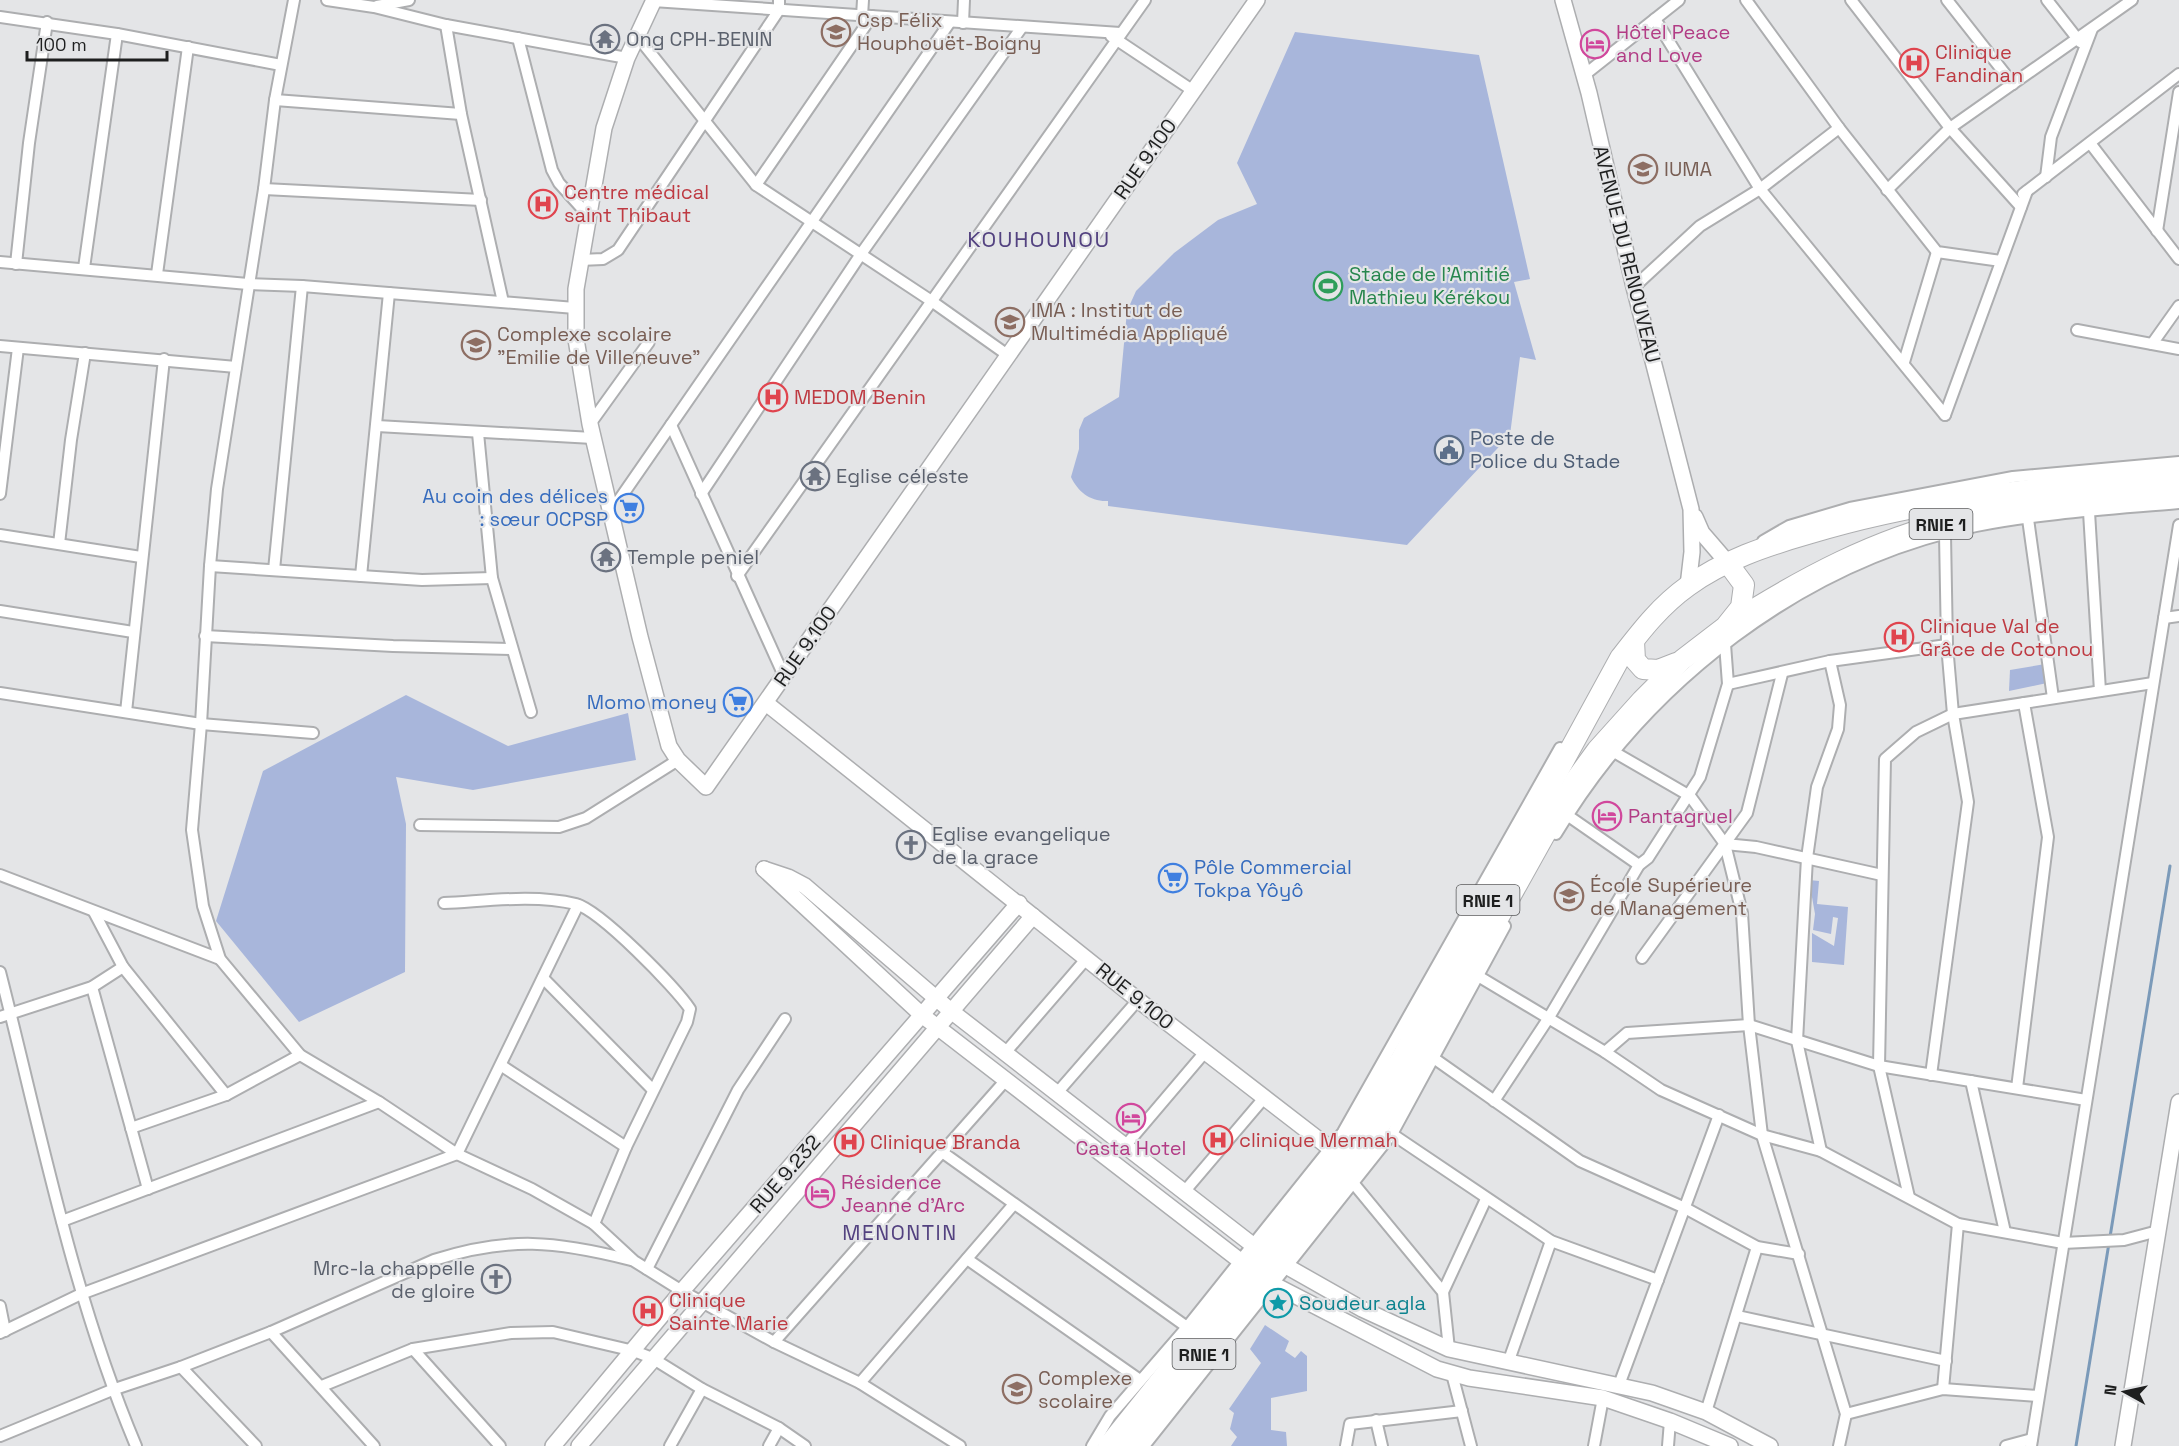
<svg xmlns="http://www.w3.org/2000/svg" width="2179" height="1446" font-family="'Space Grotesk',sans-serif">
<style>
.green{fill:#a8b6db}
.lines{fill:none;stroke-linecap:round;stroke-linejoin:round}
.stream{stroke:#7b9ab9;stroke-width:3}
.street-casing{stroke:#adaeb0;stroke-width:14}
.secondary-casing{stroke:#adaeb0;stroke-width:18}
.highway-casing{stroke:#adaeb0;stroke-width:22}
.street{stroke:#fff;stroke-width:10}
.secondary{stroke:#fff;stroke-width:15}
.highway{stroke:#fff;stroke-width:20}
.labels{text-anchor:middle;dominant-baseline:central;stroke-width:4.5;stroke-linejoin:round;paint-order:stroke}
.shield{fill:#e4e5e7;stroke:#595a5b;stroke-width:1.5}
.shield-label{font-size:18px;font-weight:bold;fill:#1e1f1f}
.education-label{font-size:20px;fill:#785e54;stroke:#e4e5e7;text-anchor:start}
.hotel-label{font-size:20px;fill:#b23c85;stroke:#e4e5e7;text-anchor:start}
.worship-label{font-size:20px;fill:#5b616d;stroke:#e4e5e7;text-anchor:start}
.health-label{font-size:20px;fill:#be3a42;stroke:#e4e5e7;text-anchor:start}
.street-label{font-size:20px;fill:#1e1f1f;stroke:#e4e5e7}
.leisure-label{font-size:20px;fill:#27864d;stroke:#e4e5e7;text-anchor:start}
.service-label{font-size:20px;fill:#4e5e75;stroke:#e4e5e7;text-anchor:start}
.shop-label{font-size:20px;fill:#366cbe;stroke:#e4e5e7;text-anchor:end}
.culture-label{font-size:20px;fill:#0d838f;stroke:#e4e5e7;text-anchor:start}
.neighbourhood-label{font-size:21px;letter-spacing:1.5px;fill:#534280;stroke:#e4e5e7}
.quarter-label{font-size:22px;letter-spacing:1.5px;fill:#534280;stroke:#e4e5e7}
</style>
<rect width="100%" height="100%" fill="#e4e5e7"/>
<g class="green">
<path d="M1295,32L1479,55L1530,279L1514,282L1536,360L1520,357L1510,435L1407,545L1108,506V501C1091,502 1078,492 1071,477L1079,449V430L1084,418L1119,397L1127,311L1136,291L1174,253L1218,220L1257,204L1237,163Z"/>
<polygon points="2045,664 2047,683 2009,691 2010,670"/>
<polygon points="406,695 508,746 628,713 636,760 473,790 396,777 406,824 405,972 299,1022 216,921 263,771"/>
<polygon points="1809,880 1819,881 1817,904 1848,907 1844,965 1812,962 1812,933 1834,946 1838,918 1833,917 1831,934 1813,930 1815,914"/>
<polygon points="1265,1325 1289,1341 1285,1351 1295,1358 1301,1351 1307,1356 1307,1391 1271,1398 1271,1430 1286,1432 1287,1446 1231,1446 1237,1437 1230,1429 1234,1413 1229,1409 1261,1363 1250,1349"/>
</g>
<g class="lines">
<g class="stream">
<polyline points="2110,1237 2170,866"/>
<polyline points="2076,1446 2109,1243"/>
</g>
<g class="street-casing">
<g id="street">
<polyline points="294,0 275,100 264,189 217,489 210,566 201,724 192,830 203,906 220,959 300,1055 379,1102 457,1154 532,1189 594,1224 634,1261 682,1291 774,1342 860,1383 960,1446"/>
<polyline points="327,0 374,7 446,25 627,58"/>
<polyline points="1746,0 1839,128 1937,252 2001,261"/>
<polyline points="1851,0 1950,128 2021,207"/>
<polyline points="1947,0 2013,84"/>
<polyline points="2047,0 2080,42"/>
<polyline points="653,1 1120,33"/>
<polyline points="377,6 409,0"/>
<polyline points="862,16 863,0"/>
<polyline points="0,17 117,34 281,65"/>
<polyline points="1655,19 1760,189 1945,415"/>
<polyline points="963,23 964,0"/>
<polyline points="446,25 461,114 503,302"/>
<polyline points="637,36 756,185 930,300 1009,356"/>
<polyline points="1111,36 1192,90"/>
<polyline points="518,38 552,170 559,183 587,214"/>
<polyline points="1583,76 1679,0"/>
<polyline points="275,100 461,114"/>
<polyline points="2090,143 2179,259"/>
<polyline points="2046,177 2051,137 2092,29"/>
<polyline points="756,185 872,16"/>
<polyline points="264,189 481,200"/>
<polyline points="1887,190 1950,128 2132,0"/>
<polyline points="2023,194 2179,74"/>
<polyline points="2157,231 2179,92"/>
<polyline points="580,260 603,259 618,250 779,10 779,0"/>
<polyline points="0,262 248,284 302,286 575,308"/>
<polyline points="16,264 29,143 47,22"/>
<polyline points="84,268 117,34"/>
<polyline points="157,274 188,47"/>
<polyline points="1634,287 1700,226 1760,189 1839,128"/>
<polyline points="2077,330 2179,349"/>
<polyline points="2152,344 2179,306"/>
<polyline points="0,346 236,367"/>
<polyline points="1904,362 1937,252"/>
<polyline points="1945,415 2027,191"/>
<polyline points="590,424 649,342"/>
<polyline points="671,425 784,676"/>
<polyline points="377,426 593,438"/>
<polyline points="478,433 492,578 531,712"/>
<polyline points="0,494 18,348"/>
<polyline points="701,494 861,254 1022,27"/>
<polyline points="2089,512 2100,691"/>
<polyline points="610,513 950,22"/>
<polyline points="2028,519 2053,698"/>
<polyline points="0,535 141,557"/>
<polyline points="1763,541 1789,526 1850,508 2013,477 2179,462"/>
<polyline points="59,544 71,440 85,353"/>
<polyline points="210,566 422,580 492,578"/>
<polyline points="274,570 302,286"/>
<polyline points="361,576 389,293"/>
<polyline points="737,576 1145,0"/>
<polyline points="0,611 133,632"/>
<polyline points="2164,618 2179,616"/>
<polyline points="205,636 393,646 512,649"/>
<polyline points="1728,684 1830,661 1947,645"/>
<polyline points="0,693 201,724 313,733"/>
<polyline points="126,712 164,359"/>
<polyline points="1614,752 1690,796 1725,844 1742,913 1749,1025 1762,1135 1846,1414 1839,1446"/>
<polyline points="1567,815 1639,865"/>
<polyline points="420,825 559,827 586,818 678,760"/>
<path d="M1556,834C1647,682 1802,562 1976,526C2042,513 2112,509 2179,503"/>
<polyline points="1725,844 1756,847 1882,875"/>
<polyline points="0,875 220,959"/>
<path d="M444,903C487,901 534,894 576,904C601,911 675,987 690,1009L687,1022L626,1147L594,1224"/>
<polyline points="94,912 123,967 226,1095"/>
<polyline points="1642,958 1747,813 1782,674"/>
<path d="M0,972C41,1132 72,1294 136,1446"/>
<polyline points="1478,976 1605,1052 1661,1090 1762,1135 1821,1151 1958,1224 2063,1243 2124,1240 2158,1231"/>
<polyline points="543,978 653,1090"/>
<polyline points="92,987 148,1189"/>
<polyline points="0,1017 92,987 123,967"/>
<polyline points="1605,1052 1627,1033 1749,1025 1879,1066 2086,1100"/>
<polyline points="1005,1053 1087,958"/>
<polyline points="1435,1059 1580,1161 1685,1208 1757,1247 1799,1254"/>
<polyline points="502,1066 626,1147"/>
<polyline points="1931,1075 1968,802 1953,714 1947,645 1945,535"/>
<polyline points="1971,1081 2005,1232"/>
<polyline points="2017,1088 2048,837 2024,703"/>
<polyline points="1057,1093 1138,1000"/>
<polyline points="1494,1101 1548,1019 1639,865 1648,858 1700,777 1728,684 1725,644"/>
<polyline points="131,1128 226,1095 300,1055"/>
<polyline points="1392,1134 1551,1241 1658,1280"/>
<polyline points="1126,1145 1205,1052"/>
<polyline points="1821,1151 1797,1041 1807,858 1817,787 1838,729 1840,705 1830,661"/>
<polyline points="942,1152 1187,1327"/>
<polyline points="1354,1184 1443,1292 1449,1349"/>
<polyline points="1184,1192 1264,1098"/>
<polyline points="1909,1197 1879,1066 1885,759 1916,732 1953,714 2153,683"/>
<polyline points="62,1221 379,1102"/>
<polyline points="967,1259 1140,1380"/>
<polyline points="647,1269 738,1090 785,1019"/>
<polyline points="1443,1292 1486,1199"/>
<polyline points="0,1306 5,1331"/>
<polyline points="1737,1316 1946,1361"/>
<polyline points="271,1332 374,1446"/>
<polyline points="0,1333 81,1294 457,1154 578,905"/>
<polyline points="774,1342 1005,1081"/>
<polyline points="413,1349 500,1446"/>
<polyline points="1508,1363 1551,1241"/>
<polyline points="181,1367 256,1446"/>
<polyline points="1452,1374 1471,1446"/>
<polyline points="860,1383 1014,1204"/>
<polyline points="1619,1385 1719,1115"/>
<polyline points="322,1386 413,1349 511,1333 553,1332 634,1351 652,1358 702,1389 779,1428 805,1446"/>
<polyline points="1943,1389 1958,1224"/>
<polyline points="1706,1412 1757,1247"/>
<polyline points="1846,1414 1943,1389 2038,1396"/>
<polyline points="1376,1420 1382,1446"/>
<path d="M0,1436L112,1390L181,1367L271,1332L434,1260C509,1236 556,1241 631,1260"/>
<polyline points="670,1446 702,1389"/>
<polyline points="769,1446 779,1428"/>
<polyline points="1092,1446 1110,1416 1187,1327 1343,1132 1560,748"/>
<polyline points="1144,1446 1392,1134 1505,926"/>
<polyline points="1346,1446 1350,1424 1462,1411"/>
<polyline points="1594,1446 1603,1398"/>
<polyline points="1668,1446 1670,1421"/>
<polyline points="2006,1446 2032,1439"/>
<polyline points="2031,1446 2179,525"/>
</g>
</g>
<g class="secondary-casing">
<g id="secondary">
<polyline points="654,0 627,58 604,128 576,289 576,339 590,424 640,637 669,746 678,760 706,787 1257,0"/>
<polyline points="1563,0 1589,93 1634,287 1691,509 1692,552 1688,586"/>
<polyline points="1695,517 1702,533 1727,562"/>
<polyline points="766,703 1138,1000 1331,1149"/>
<polyline points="764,869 788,877 805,886 951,1011 1263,1253 1362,1309 1449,1349 1652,1393 1706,1412 1770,1446"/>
<polyline points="764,869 923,1016 1265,1280 1437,1369 1469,1378 1603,1398 1670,1421 1730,1446"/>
<polyline points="553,1446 682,1291 1019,903"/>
<polyline points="579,1446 1033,916"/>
<polyline points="2123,1446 2179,1102"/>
</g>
</g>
<g class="highway-casing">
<g id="highway">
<path d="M1733,622C1803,578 1875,539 1956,520C2029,502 2105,499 2179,492"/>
<polyline points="1634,641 1635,660 1643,669 1658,670 1676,663"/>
<path d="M1108,1446L1340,1156L1401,1059L1620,658C1641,631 1660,606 1688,586C1724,560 1766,546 1808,534C1929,497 2054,487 2179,473"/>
<polyline points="1130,1446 1349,1174 1403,1089 1576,779 1597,750 1642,700 1682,660 1725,627 1741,607 1744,585 1727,562"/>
</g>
</g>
<use href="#street" class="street"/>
<use href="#secondary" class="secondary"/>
<use href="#highway" class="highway"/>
</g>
<defs>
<g id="school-ring" transform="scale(1.5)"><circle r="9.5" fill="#e4e5e7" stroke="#8d6e63" stroke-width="1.5"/><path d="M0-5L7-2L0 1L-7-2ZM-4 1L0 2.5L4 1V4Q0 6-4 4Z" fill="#8d6e63"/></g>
<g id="temple-ring" transform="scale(1.5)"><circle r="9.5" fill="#e4e5e7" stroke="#6b7280" stroke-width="1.5"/><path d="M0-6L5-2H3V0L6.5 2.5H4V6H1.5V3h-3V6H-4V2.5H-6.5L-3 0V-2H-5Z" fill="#6b7280"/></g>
<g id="hotel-ring" transform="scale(1.5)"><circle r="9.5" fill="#e4e5e7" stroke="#d1479c" stroke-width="1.5"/><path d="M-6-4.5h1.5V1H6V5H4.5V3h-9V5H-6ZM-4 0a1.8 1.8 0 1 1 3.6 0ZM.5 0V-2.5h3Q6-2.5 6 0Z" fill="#d1479c"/></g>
<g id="hospital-ring" transform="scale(1.5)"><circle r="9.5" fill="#e4e5e7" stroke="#e0444e" stroke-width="1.5"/><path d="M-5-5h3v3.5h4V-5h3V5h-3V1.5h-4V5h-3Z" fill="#e0444e"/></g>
<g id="university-ring" transform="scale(1.5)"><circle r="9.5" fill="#e4e5e7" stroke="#8d6e63" stroke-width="1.5"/><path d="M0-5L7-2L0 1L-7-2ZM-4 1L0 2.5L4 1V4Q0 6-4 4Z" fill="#8d6e63"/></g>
<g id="stadium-ring" transform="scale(1.5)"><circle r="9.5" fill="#e4e5e7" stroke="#2e9e5b" stroke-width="1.5"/><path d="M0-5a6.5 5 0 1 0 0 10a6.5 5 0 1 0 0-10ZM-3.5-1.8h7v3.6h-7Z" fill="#2e9e5b"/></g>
<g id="civic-ring" transform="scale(1.5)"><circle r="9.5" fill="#e4e5e7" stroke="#5c6f8a" stroke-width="1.5"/><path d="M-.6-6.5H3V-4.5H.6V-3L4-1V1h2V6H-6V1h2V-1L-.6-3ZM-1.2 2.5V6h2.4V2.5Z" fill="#5c6f8a"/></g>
<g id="supermarket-ring" transform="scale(1.5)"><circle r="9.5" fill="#e4e5e7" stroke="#3f7fe0" stroke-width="1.5"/><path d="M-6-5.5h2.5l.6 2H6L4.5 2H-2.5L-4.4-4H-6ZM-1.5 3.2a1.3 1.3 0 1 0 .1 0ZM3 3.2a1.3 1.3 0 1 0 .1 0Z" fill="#3f7fe0"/></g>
<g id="church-ring" transform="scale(1.5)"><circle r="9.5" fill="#e4e5e7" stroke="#6b7280" stroke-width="1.5"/><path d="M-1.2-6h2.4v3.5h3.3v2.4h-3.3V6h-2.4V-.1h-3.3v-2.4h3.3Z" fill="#6b7280"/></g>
<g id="sight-ring" transform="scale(1.5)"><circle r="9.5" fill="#e4e5e7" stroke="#0f9aa8" stroke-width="1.5"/><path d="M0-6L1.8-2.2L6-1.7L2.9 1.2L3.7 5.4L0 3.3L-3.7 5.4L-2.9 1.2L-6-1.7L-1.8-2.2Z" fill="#0f9aa8"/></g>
</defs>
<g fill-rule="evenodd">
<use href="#school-ring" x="836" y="32"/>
<use href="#temple-ring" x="605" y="39"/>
<use href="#hotel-ring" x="1595" y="44"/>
<use href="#hospital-ring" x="1914" y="63"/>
<use href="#university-ring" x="1643" y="169"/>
<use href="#hospital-ring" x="543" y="204"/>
<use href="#stadium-ring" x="1328" y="286"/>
<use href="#school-ring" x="1010" y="322"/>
<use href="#school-ring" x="476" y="345"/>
<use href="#hospital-ring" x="773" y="397"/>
<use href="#civic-ring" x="1449" y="450"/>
<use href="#temple-ring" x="815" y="476"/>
<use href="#supermarket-ring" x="629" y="508"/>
<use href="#temple-ring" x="606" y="557"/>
<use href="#hospital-ring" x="1899" y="637"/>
<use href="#supermarket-ring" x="738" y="702"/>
<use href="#hotel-ring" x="1607" y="816"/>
<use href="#church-ring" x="911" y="845"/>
<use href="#supermarket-ring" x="1173" y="878"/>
<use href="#university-ring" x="1569" y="896"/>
<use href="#hotel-ring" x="1131" y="1118"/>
<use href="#hospital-ring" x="1218" y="1140"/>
<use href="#hospital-ring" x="849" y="1142"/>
<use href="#hotel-ring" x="820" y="1193"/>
<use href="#church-ring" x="496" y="1279"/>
<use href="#sight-ring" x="1278" y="1303"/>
<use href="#hospital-ring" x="648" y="1311"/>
<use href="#school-ring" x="1017" y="1389"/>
</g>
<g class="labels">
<g class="shield">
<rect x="1909.5" y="509" width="63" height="30" rx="4.5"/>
<rect x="1456.5" y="885" width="63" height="30" rx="4.5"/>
<rect x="1172.5" y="1339" width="63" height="30" rx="4.5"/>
</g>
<g class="shield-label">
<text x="1941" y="524">RNIE 1</text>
<text x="1488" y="900">RNIE 1</text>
<text x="1204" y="1354">RNIE 1</text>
</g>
<g class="education-label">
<text x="857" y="20">Csp Félix<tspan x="857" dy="23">Houphouët-Boigny</tspan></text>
<text x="1664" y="169">IUMA</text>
<text x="1031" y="310">IMA : Institut de<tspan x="1031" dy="23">Multimédia Appliqué</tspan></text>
<text x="497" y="334">Complexe scolaire<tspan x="497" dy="23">"Emilie de Villeneuve"</tspan></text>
<text x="1590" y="885">École Supérieure<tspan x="1590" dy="23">de Management</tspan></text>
<text x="1038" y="1378">Complexe<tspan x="1038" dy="23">scolaire</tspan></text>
</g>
<g class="hotel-label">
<text x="1616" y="32">Hôtel Peace<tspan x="1616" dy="23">and Love</tspan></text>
<text x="1628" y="816">Pantagruel</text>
<text x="1131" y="1148" text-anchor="middle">Casta Hotel</text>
<text x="841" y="1182">Résidence<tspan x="841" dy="23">Jeanne d'Arc</tspan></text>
</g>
<g class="worship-label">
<text x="626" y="39">Ong CPH-BENIN</text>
<text x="836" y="476">Eglise céleste</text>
<text x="627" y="557">Temple peniel</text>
<text x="932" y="834">Eglise evangelique<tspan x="932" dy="23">de la grace</tspan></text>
<text x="475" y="1268" text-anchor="end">Mrc-la chappelle<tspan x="475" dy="23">de gloire</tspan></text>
</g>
<g class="health-label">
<text x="1935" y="52">Clinique<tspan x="1935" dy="23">Fandinan</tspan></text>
<text x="564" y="192">Centre médical<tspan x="564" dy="23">saint Thibaut</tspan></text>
<text x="794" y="397">MEDOM Benin</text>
<text x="1920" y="626">Clinique Val de<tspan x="1920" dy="23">Grâce de Cotonou</tspan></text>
<text x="1239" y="1140">clinique Mermah</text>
<text x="870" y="1142">Clinique Branda</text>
<text x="669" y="1300">Clinique<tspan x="669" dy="23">Sainte Marie</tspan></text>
</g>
<g class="street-label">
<text transform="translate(1145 159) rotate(-55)">RUE 9.100</text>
<text transform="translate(1627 254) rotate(76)">AVENUE DU RENOUVEAU</text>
<text transform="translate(805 646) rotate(-55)">RUE 9.100</text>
<text transform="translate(1135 996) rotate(39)">RUE 9.100</text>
<text transform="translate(785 1174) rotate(-49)">RUE 9.232</text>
</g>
<g class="leisure-label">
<text x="1349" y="274">Stade de l'Amitié<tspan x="1349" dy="23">Mathieu Kérékou</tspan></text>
</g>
<g class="service-label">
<text x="1470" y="438">Poste de<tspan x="1470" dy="23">Police du Stade</tspan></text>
</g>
<g class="shop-label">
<text x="608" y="496">Au coin des délices<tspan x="608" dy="23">: sœur OCPSP</tspan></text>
<text x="717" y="702">Momo money</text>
<text x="1194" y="867" text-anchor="start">Pôle Commercial<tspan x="1194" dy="23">Tokpa Yôyô</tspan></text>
</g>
<g class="culture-label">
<text x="1299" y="1303">Soudeur agla</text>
</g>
<g class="neighbourhood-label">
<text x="900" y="1232">MENONTIN</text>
</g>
<g class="quarter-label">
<text x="1039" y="239">KOUHOUNOU</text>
</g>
</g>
<g transform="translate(2125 1392) rotate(278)" stroke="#e4e5e7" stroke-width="4.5" paint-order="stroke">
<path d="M0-4.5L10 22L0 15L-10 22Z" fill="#1e1f1f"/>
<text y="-9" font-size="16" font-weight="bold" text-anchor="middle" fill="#1e1f1f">N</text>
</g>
<path d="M27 51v9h140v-9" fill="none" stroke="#1e1f1f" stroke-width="3"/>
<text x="36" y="51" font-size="18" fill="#1e1f1f" stroke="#e4e5e7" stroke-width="4.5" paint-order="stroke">100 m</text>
</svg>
